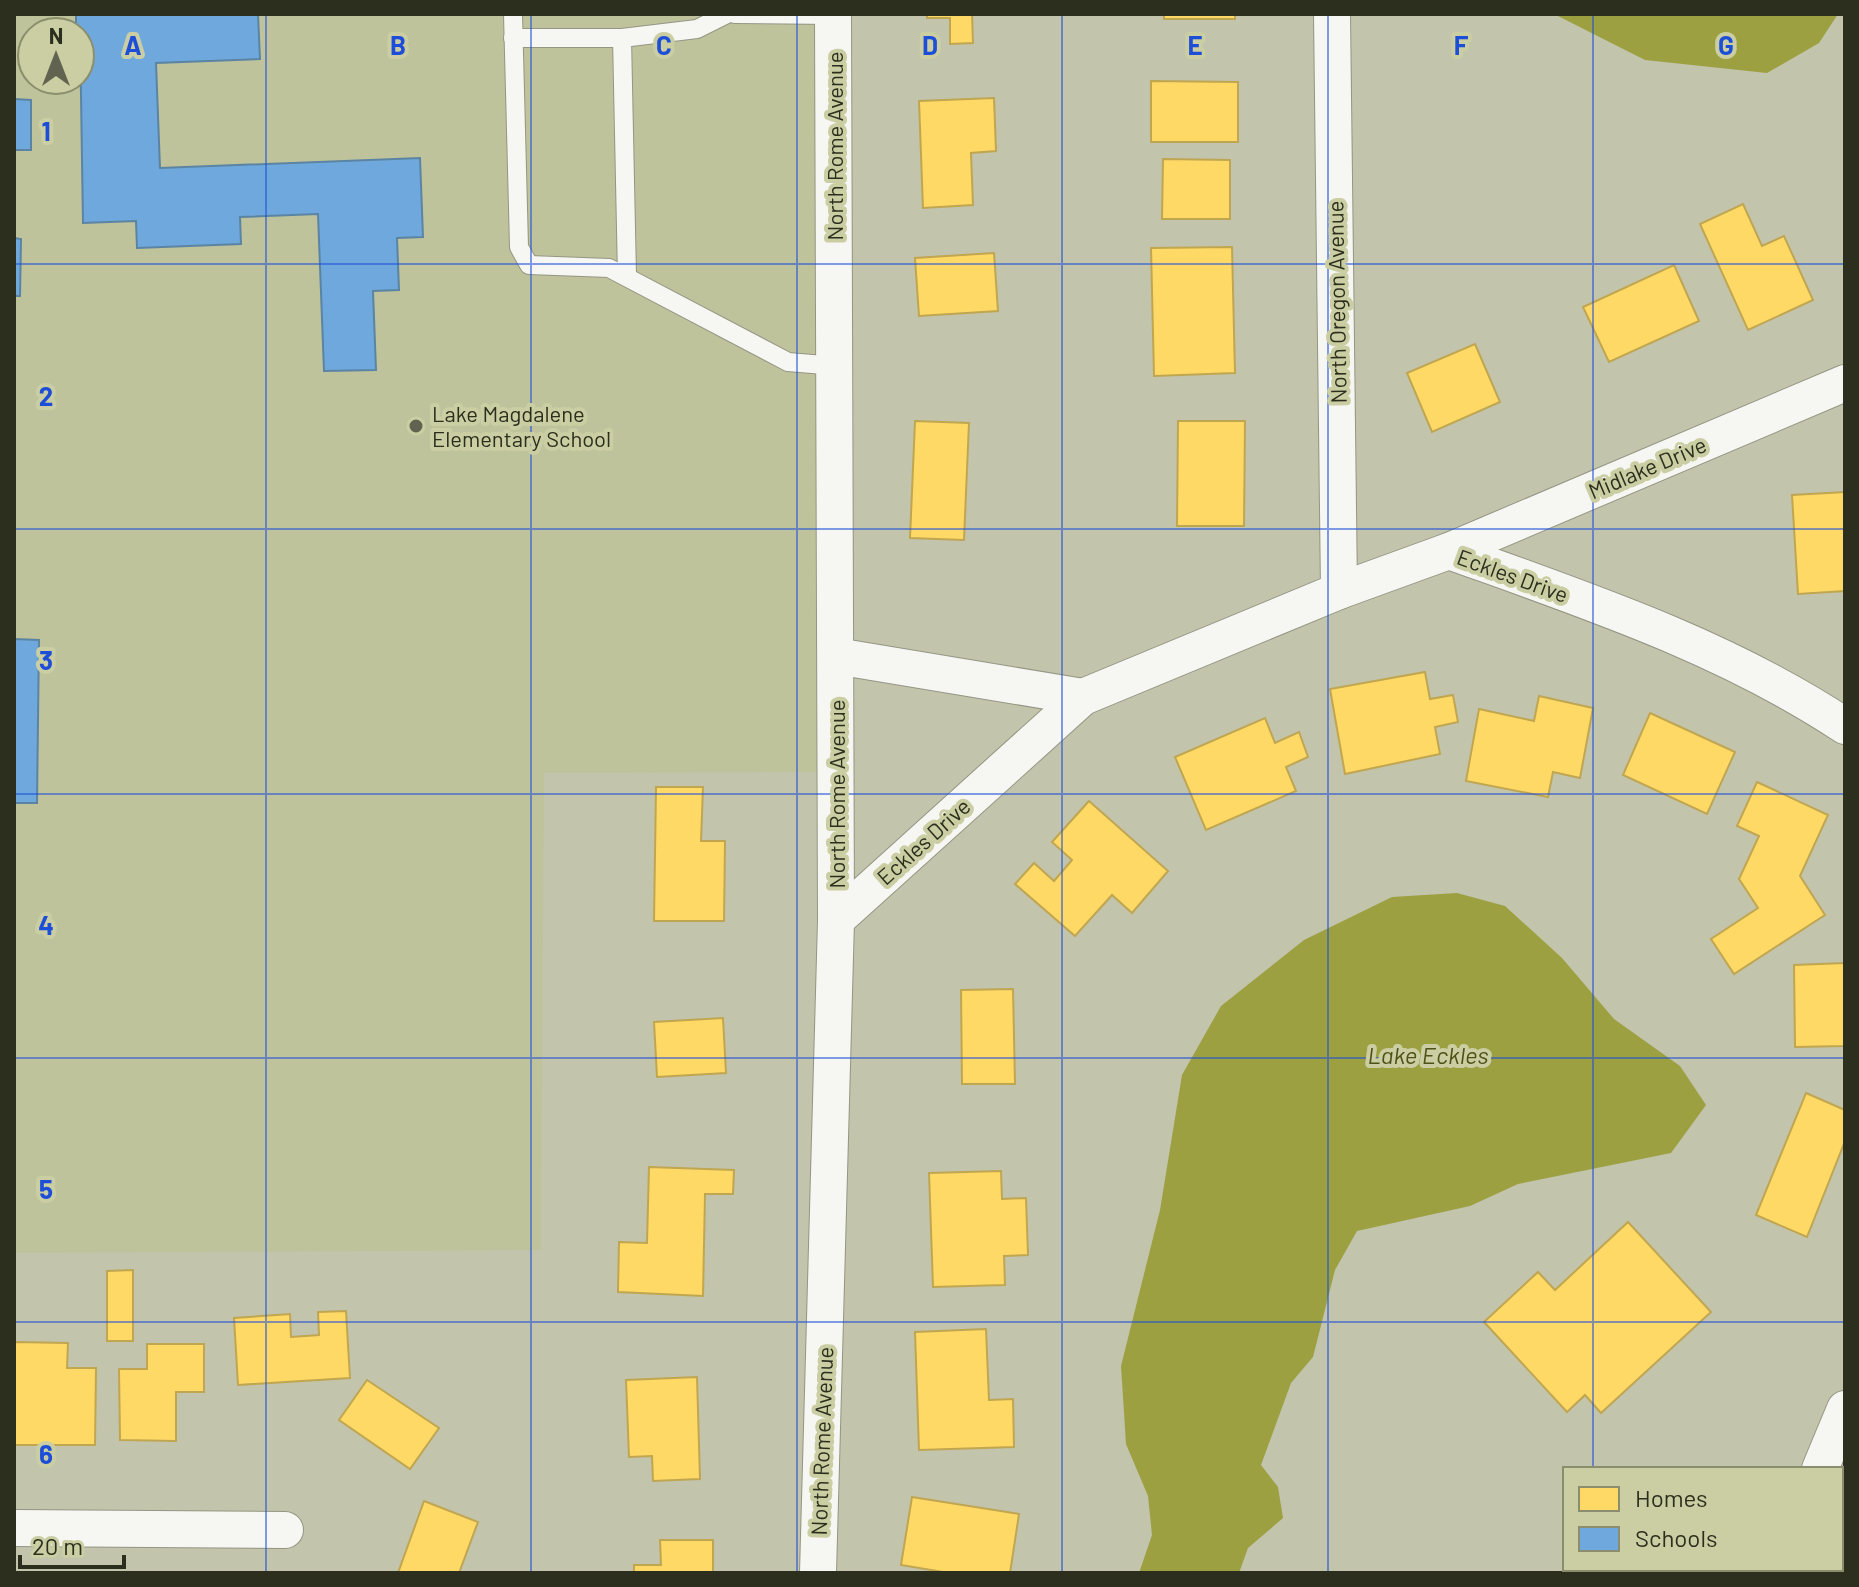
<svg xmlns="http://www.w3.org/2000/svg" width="1859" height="1587" font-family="Barlow,sans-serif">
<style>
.built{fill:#bfc39c;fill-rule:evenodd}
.water{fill:#9ca040}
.homes{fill:#ffd966;stroke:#c0a650;stroke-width:2}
.schools{fill:#6fa8dc;stroke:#5b84a3;stroke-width:2}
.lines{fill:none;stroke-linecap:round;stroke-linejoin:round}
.lane-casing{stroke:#949683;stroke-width:20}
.street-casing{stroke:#949683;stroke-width:38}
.lane{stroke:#f6f6f3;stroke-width:18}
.street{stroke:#f6f6f3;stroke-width:36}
.grid{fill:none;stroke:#1d4ed8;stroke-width:2;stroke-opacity:0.55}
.poi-dot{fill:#616350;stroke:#cacea2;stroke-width:3}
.labels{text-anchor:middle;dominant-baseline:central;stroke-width:8;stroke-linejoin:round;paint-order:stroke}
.street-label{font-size:22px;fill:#2d2f1e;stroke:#cacea2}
.poi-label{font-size:22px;fill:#2d2f1e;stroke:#cacea2;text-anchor:start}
.water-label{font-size:24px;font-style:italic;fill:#4f5218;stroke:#cacea2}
.grid-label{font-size:26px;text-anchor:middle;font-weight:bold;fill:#1d4ed8;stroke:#cacea2;stroke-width:8;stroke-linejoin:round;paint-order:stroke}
</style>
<rect width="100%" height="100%" fill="#c2c4ac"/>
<path class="built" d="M14,14H814L820,772L544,773L541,1250L14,1253ZM32,32H80V80H32Z"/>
<g class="water">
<polygon points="1554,14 1838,14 1819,43 1767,73 1645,60"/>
<polygon points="1457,893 1505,906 1562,958 1614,1019 1680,1066 1706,1105 1671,1153 1518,1184 1470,1206 1357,1231 1335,1270 1313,1357 1291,1383 1261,1465 1278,1487 1283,1518 1248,1548 1239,1573 1139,1573 1152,1535 1148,1496 1126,1444 1121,1366 1160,1210 1182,1075 1221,1006 1304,940 1392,897"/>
</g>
<g class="homes">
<polygon points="927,14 972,14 973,43 950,44 950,18 927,18"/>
<rect x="1164" y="14" width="71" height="5"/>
<polygon points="1151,81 1238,82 1238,142 1151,142"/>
<polygon points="994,98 996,151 971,153 973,205 923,208 919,101"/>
<polygon points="1163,159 1230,160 1230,219 1162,219"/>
<polygon points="1743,204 1762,246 1784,236 1813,300 1748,330 1700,224"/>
<polygon points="1232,247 1235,373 1154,376 1151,248"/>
<polygon points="994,253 998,311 919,316 915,258"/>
<polygon points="1674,265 1699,321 1609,362 1583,307"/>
<polygon points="1475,344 1500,402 1432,432 1407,373"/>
<polygon points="915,421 969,423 964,540 910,538"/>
<polygon points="1178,421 1245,421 1244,526 1177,526"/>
<polygon points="1845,492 1845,591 1798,594 1792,495"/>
<polygon points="1425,672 1430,699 1453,695 1458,722 1435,727 1440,754 1345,774 1330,689"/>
<polygon points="1539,696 1593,708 1580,778 1553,772 1548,797 1466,781 1479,709 1534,721"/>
<polygon points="1650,713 1735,752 1707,814 1623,775"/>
<polygon points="1265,718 1275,743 1299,732 1308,757 1286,767 1296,791 1206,830 1175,757"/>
<polygon points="1757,782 1828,815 1800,876 1825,915 1734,974 1711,939 1758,908 1739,879 1759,836 1737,826"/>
<polygon points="656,787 703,787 701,841 725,841 724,921 654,921"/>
<polygon points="1089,801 1168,871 1132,913 1112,895 1075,936 1015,884 1034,863 1054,881 1072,860 1052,842"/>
<polygon points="1845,963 1845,1046 1795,1047 1794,965"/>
<polygon points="1013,989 1015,1084 962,1084 961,990"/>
<polygon points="723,1018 726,1073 657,1077 654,1022"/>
<polygon points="1806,1093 1845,1110 1845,1141 1807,1237 1756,1215"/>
<polygon points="649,1167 734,1170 733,1194 705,1194 703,1296 618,1292 619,1242 647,1243"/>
<polygon points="1001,1171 1002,1199 1026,1198 1028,1255 1004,1256 1005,1285 933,1287 929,1173"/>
<polygon points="1628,1222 1711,1312 1601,1413 1585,1395 1567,1412 1484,1322 1538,1272 1555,1290"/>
<polygon points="133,1270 133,1341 107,1341 107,1271"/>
<polygon points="346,1311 350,1378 238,1385 234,1318 290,1314 291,1337 319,1335 318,1312"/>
<polygon points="986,1329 989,1400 1013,1399 1014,1447 919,1450 915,1332"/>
<polygon points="14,1342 68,1343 67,1368 96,1368 95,1445 14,1445"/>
<polygon points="147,1344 204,1344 204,1392 176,1392 176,1441 120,1440 119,1369 147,1369"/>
<polygon points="697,1377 700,1479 653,1481 652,1456 629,1457 626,1380"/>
<polygon points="367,1380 439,1428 410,1469 339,1420"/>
<polygon points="912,1497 1019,1514 1010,1573 949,1573 901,1565"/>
<polygon points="424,1501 478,1522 459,1573 398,1573"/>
<polygon points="660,1540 713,1540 713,1573 634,1573 634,1565 661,1565"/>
</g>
<g class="schools">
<polygon points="76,14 258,14 260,59 156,63 160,168 420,158 423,237 397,238 399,290 373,291 376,370 324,371 318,214 240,217 241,244 137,248 136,221 83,223 80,32 76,32"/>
<polygon points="14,99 31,100 31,150 14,150"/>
<polygon points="14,238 21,239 20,296 14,296"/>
<polygon points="14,639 39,640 37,803 14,803"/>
</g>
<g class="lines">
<g class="lane-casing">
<g id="lane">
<polyline points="513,14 519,247 529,265 609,268 788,362 836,366"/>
<polyline points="734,14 833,15"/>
<polyline points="513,38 622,38"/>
<polyline points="627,276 622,38 697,29 727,14"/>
</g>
</g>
<g class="street-casing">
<g id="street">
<polyline points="1332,14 1339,591"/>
<path d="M1449,551C1585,600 1724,646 1845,726"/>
<polyline points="836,656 1083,697"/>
<polyline points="836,920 1083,697 1339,591 1449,551 1845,383"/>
<polyline points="1820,1469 1845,1409"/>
<polyline points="14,1528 285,1530"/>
<polyline points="1832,1569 1834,1573"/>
<polyline points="818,1573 836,920 833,14"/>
</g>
</g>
<use href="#lane" class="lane"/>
<use href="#street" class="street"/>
</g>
<path class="grid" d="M266,14V1573M531,14V1573M797,14V1573M1062,14V1573M1328,14V1573M1593,14V1469M14,264H1845M14,529H1845M14,794H1845M14,1058H1845M14,1322H1845M1593,1569V1573"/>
<circle class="poi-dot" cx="416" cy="426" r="8"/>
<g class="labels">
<g class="street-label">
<text transform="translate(834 146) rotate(-90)">North Rome Avenue</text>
<text transform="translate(1336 302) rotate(-91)">North Oregon Avenue</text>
<text transform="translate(1647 467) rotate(-23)">Midlake Drive</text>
<text transform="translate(1513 575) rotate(20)">Eckles Drive</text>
<text transform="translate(836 794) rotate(-90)">North Rome Avenue</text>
<text transform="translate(923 841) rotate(-42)">Eckles Drive</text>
<text transform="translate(821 1441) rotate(-88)">North Rome Avenue</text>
</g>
<g class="poi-label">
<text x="432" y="413">Lake Magdalene<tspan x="432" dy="25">Elementary School</tspan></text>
</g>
<g class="water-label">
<text x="1428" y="1054">Lake Eckles</text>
</g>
</g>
<g class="grid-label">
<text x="133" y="55">A</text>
<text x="398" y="55">B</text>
<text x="664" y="55">C</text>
<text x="930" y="55">D</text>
<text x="1195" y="55">E</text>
<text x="1461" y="55">F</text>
<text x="1726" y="55">G</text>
<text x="46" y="141">1</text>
<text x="46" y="406">2</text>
<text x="46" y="670">3</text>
<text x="46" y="935">4</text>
<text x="46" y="1199">5</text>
<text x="46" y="1464">6</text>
</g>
<rect width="1859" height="1587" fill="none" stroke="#2d2f1e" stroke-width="32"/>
<rect x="1563" y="1467" width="280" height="104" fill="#cacea2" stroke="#8b8e6d" stroke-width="2"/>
<rect x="1579" y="1487" width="40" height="24" fill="#ffd966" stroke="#8b8e6d" stroke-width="2"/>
<text x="1635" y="1507" font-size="24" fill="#2d2f1e">Homes</text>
<rect x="1579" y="1527" width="40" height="24" fill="#6fa8dc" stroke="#8b8e6d" stroke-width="2"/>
<text x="1635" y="1547" font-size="24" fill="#2d2f1e">Schools</text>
<g transform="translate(56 56)"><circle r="38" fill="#cacea2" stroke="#8b8e6d" stroke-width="2"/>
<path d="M0-6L14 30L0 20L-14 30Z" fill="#616350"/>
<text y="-12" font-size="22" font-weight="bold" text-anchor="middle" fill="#2d2f1e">N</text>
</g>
<path d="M20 1555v12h104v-12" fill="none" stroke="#2d2f1e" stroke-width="4"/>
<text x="32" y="1555" font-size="24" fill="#2d2f1e" stroke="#cacea2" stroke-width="6" paint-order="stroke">20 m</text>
</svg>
